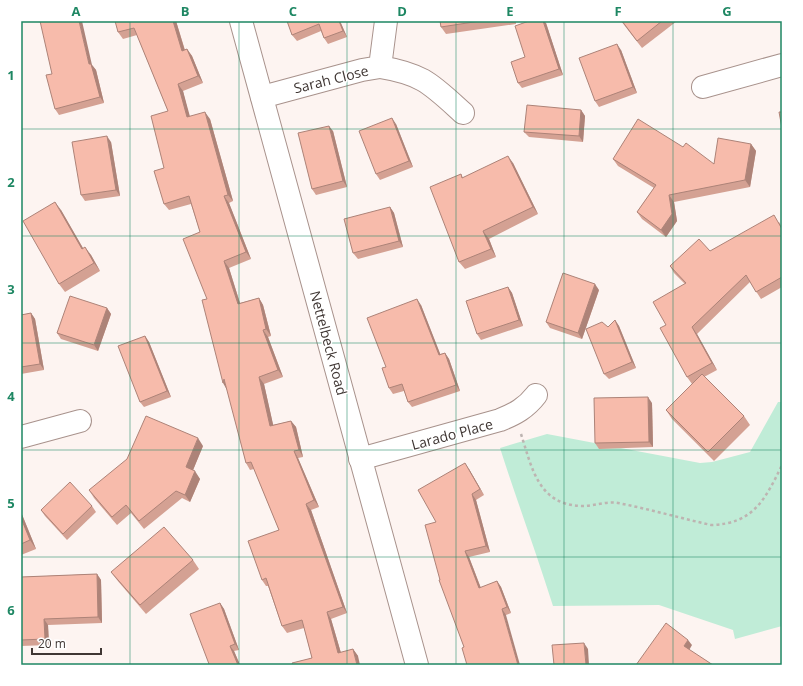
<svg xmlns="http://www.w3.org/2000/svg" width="803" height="686" font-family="'Open Sans',sans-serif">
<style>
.green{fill:#c0ecd7}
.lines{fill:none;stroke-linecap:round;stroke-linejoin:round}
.minor-casing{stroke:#a8928c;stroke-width:24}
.path{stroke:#bdb4b1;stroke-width:2.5;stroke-dasharray:3 3;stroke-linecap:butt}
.minor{stroke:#fff;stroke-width:22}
.wall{fill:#d4a193}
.shaded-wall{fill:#ad8378}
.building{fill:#f7bbab;stroke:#ad8378}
.grid{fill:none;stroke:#1e8763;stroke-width:1;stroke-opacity:0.55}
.labels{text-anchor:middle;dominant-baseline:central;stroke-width:3;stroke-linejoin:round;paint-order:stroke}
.street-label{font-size:14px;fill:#3f3633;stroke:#fff}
.neatline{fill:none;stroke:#1e8763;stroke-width:1.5}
.grid-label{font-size:13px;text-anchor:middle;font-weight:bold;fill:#1e8763}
</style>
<rect width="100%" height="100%" fill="#fdf4f1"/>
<path class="green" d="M778,402H782V626L735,639L733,630L659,605L553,606C536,552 517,501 500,448L547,434L700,463L712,462L750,452Z"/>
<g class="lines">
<g class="minor-casing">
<g id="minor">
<polyline points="241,21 417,665"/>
<path d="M380,67C423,74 431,84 463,113"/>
<polyline points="703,87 782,65"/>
<polyline points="262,97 362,70 380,67 386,21"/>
<polyline points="21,437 80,421"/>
<path d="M360,459L500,420C515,414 526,408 536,395"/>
</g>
</g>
<path class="path" d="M521,434C532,468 538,505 582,506C594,506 606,501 618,503C649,509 680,518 711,525C753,524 765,500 782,465"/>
<use href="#minor" class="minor"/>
</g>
<g class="wall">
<polygon points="115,21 176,21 185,50 187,49 192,56 203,83 183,91 189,116 210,119 233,201 229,203 251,259 229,268 240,303 259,298 263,305 271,336 268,337 283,377 264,384 273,425 291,421 296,427 303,457 298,458 319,507 311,510 347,613 331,619 341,653 353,649 358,656 312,658 304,628 287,633 282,626 268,586 266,586 262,580 279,530 254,469 250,470 246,463 207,299 200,232 191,204 169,210 164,204 164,168 168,111 137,35 123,39 118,32"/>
<polygon points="287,21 340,21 347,37 328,44 324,38 321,31 297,41 292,35"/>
<polygon points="440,21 516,21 516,24 446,34 441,27"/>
<polygon points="621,21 677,21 642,48"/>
<polygon points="546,23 563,75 522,88 518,83 525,57"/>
<polygon points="621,50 637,93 599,107 595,101"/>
<polygon points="92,65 96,70 104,103 59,115 55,109"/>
<polygon points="581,110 585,116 583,142 529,137 524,132"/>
<polygon points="396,124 413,167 380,180 376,174"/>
<polygon points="333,131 347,187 316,195 312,189"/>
<polygon points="111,142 120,196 85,201 81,195"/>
<polygon points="751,144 756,151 750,187 674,202 677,221 666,237 642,219 637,212 654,188 618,166 613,159 714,164"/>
<polygon points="513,163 538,214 489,239 496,257 465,269 459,262 461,174 463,178"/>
<polygon points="390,207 394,213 403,247 358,259 353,253"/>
<polygon points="61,210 83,248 91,255 100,271 65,292 59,284"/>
<polygon points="779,222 782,227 782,287 761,299 750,282 697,334 717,370 704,377 744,416 750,425 714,461 672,419 666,410 692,384 687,377 666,325 685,284 674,273 670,266 710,251"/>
<polygon points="508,287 512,293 523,326 481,340 477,334"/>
<polygon points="599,290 582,339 550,328 546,322"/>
<polygon points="421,305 440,354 445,353 449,359 460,391 412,407 408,402 404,391 393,394 389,388 386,367"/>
<polygon points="107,308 111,314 98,351 61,339 57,333"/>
<polygon points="31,313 35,319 44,370 21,374 21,315"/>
<polygon points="615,320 619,326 636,368 609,379 604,374 608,327"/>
<polygon points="145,336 149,342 171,397 144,407 140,402"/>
<polygon points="652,403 653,447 599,449 595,443"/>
<polygon points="203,446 193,470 200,479 190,502 182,498 144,529 131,513 117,525 94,498 89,490"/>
<polygon points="469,469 484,495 476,500 490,552 469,557 481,588 497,581 501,587 511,613 506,615 464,647 440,580 436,522"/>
<polygon points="92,506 96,512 67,540 45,516 41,510"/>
<polygon points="21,512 36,549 21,555"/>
<polygon points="193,560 199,569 146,614 117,580 111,572"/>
<polygon points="97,574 101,580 102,623 48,625 49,645 21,646 21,577"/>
<polygon points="220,603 224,609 239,650 234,651 240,665 207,665 209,664"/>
</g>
<g class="shaded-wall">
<polygon points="79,21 82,21 92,65 96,70 104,103 100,97 89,64"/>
<polygon points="173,21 176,21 187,58 182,51"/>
<polygon points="339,21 340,21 347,37 343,31"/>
<polygon points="543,21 544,21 546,23 563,75 559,69"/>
<polygon points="617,44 621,50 637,93 633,87"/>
<polygon points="187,49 192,56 203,83 198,76"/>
<polygon points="178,84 183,91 192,124 187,117"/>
<polygon points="581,110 585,116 583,142 579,136"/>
<polygon points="205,112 210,119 233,201 228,195"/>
<polygon points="392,118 396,124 413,167 409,161"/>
<polygon points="329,126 333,131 347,187 343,181"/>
<polygon points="107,136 111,142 120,196 116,190"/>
<polygon points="751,144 756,151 750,187 745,180"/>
<polygon points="508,156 513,163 538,214 533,207"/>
<polygon points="669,195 674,202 677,221 666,237 661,230"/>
<polygon points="224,196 229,203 251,259 246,252"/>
<polygon points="55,202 61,210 88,257 82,249"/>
<polygon points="390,207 394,213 403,247 399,241"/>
<polygon points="483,231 489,239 496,257 491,249"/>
<polygon points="85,247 91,255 100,271 94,263"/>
<polygon points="224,261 229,268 242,310 238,304"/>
<polygon points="595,284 599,290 582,339 578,333"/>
<polygon points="508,287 512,293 523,326 519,320"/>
<polygon points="259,298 263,305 271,336 266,329"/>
<polygon points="417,299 421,305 443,361 439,355"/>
<polygon points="107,308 111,314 98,351 94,345"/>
<polygon points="31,313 35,319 44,370 40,364"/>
<polygon points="615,320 619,326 636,368 632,362"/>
<polygon points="692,327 697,334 717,370 712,363"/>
<polygon points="263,330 268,337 283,377 278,370"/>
<polygon points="145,336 149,342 171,397 167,391"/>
<polygon points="445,353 449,359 460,391 456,385"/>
<polygon points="259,377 264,384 275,433 270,426"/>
<polygon points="224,379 227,390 223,383"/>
<polygon points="648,397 652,403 653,447 649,442"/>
<polygon points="291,421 296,427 303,457 299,450"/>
<polygon points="198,438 203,446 191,475 186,467"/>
<polygon points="294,451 298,458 319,507 314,500"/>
<polygon points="465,463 469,469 484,495 480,489"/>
<polygon points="195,471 200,479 190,502 185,495"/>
<polygon points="472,494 476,500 490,552 486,546"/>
<polygon points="306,504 311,510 347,613 343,607"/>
<polygon points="21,512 36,549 30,540 21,518"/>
<polygon points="465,551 469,557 483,594 479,588"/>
<polygon points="97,574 101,580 102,623 98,617"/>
<polygon points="497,581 501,587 511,613 507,607"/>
<polygon points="220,603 224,609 239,650 235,644"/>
<polygon points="502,609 506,615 520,665 518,665"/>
<polygon points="327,612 331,619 343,660 338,653"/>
<polygon points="44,619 48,625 49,645 45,639"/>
<polygon points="688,640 692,645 688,652 684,646"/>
<polygon points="584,643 588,649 589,665 586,665"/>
<polygon points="230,646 234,651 240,665 238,665"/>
<polygon points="353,649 358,656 360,665 357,665"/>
</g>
<g class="building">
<polygon points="40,21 79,21 89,64 91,64 100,97 55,109 46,75 52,74"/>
<polygon points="115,21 173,21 182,51 187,49 198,76 178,84 187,117 205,112 228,195 224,196 246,252 224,261 238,304 259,298 266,329 263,330 278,370 259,377 270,426 291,421 299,450 294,451 314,500 306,504 343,607 327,612 338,653 353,649 357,665 293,665 292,663 312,658 302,620 282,626 266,578 262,580 248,541 279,530 251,462 246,463 224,379 223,383 202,300 207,299 183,239 200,232 189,196 164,204 154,171 164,168 151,116 168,111 134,28 118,32"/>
<polygon points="287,21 339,21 343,31 324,38 319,24 292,35"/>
<polygon points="440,21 480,21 441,27"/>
<polygon points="529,21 543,21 559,69 518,83 511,62 525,57 515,26"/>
<polygon points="622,21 662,21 637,41"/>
<polygon points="617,44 633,87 595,101 579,58"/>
<polygon points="527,105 581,110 579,136 524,132"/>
<polygon points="779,112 782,112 782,128"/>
<polygon points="392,118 409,161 376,174 359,131"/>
<polygon points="638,119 683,147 686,143 714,164 718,138 751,144 745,180 669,195 672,214 661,230 637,212 656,185 613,159"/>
<polygon points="329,126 343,181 312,189 298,133"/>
<polygon points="107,136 116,190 81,195 72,142"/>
<polygon points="508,156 533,207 483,231 491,249 459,262 430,187 461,174 462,178"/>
<polygon points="55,202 82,249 85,247 94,263 59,284 23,221"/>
<polygon points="390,207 399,241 353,253 344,219"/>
<polygon points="774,215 782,229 782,277 756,292 746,275 692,327 712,363 687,377 660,328 666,325 653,302 686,283 670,266 699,239 710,251"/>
<polygon points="563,273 595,284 578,333 546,322"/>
<polygon points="508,287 519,320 477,334 466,301"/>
<polygon points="70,296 107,308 94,345 57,333"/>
<polygon points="417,299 439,355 445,353 456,385 408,402 402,384 389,388 382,368 386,367 367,318"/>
<polygon points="31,313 40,364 21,367 21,315"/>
<polygon points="615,320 632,362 604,374 586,329 602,322 608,327"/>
<polygon points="145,336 167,391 140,402 118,346"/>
<polygon points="702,374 744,416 708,452 666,410"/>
<polygon points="648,397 649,442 595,443 594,398"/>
<polygon points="146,416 198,438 186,467 195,471 185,495 176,491 139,521 126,505 112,517 89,490 127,459"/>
<polygon points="465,463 480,489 472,494 486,546 465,551 479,588 497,581 507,607 502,609 518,665 467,665 462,648 464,647 439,580 440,580 425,525 436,522 418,490"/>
<polygon points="70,482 92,506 63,534 41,510"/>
<polygon points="21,518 30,540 21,544"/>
<polygon points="164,527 193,560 140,605 111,572"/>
<polygon points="97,574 98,617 44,619 45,639 21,640 21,577"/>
<polygon points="220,603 235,644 230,646 238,665 207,665 209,664 190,614"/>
<polygon points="666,623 688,640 684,646 713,665 636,665"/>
<polygon points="584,643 586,665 554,665 552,645"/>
</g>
<path class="grid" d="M130,21V665M239,21V665M347,21V665M456,21V665M564,21V665M673,21V665M21,129H782M21,236H782M21,343H782M21,450H782M21,557H782"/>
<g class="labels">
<g class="street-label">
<text transform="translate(331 79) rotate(-14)">Sarah Close</text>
<text transform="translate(329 343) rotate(75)">Nettelbeck Road</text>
<text transform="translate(452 434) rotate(-15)">Larado Place</text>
</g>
</g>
<rect width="803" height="686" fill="none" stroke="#ffffff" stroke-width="44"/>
<path d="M32 648v6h69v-6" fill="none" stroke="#3f3633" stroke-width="2"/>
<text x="38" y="648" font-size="12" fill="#3f3633" stroke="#ffffff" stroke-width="3" paint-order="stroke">20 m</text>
<rect x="22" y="22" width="759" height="642" class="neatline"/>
<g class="grid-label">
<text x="76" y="16">A</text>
<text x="185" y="16">B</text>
<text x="293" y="16">C</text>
<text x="402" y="16">D</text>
<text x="510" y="16">E</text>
<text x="618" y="16">F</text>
<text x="727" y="16">G</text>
<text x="11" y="80">1</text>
<text x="11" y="187">2</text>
<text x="11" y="294">3</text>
<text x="11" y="401">4</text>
<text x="11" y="508">5</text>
<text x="11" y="615">6</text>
</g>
</svg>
